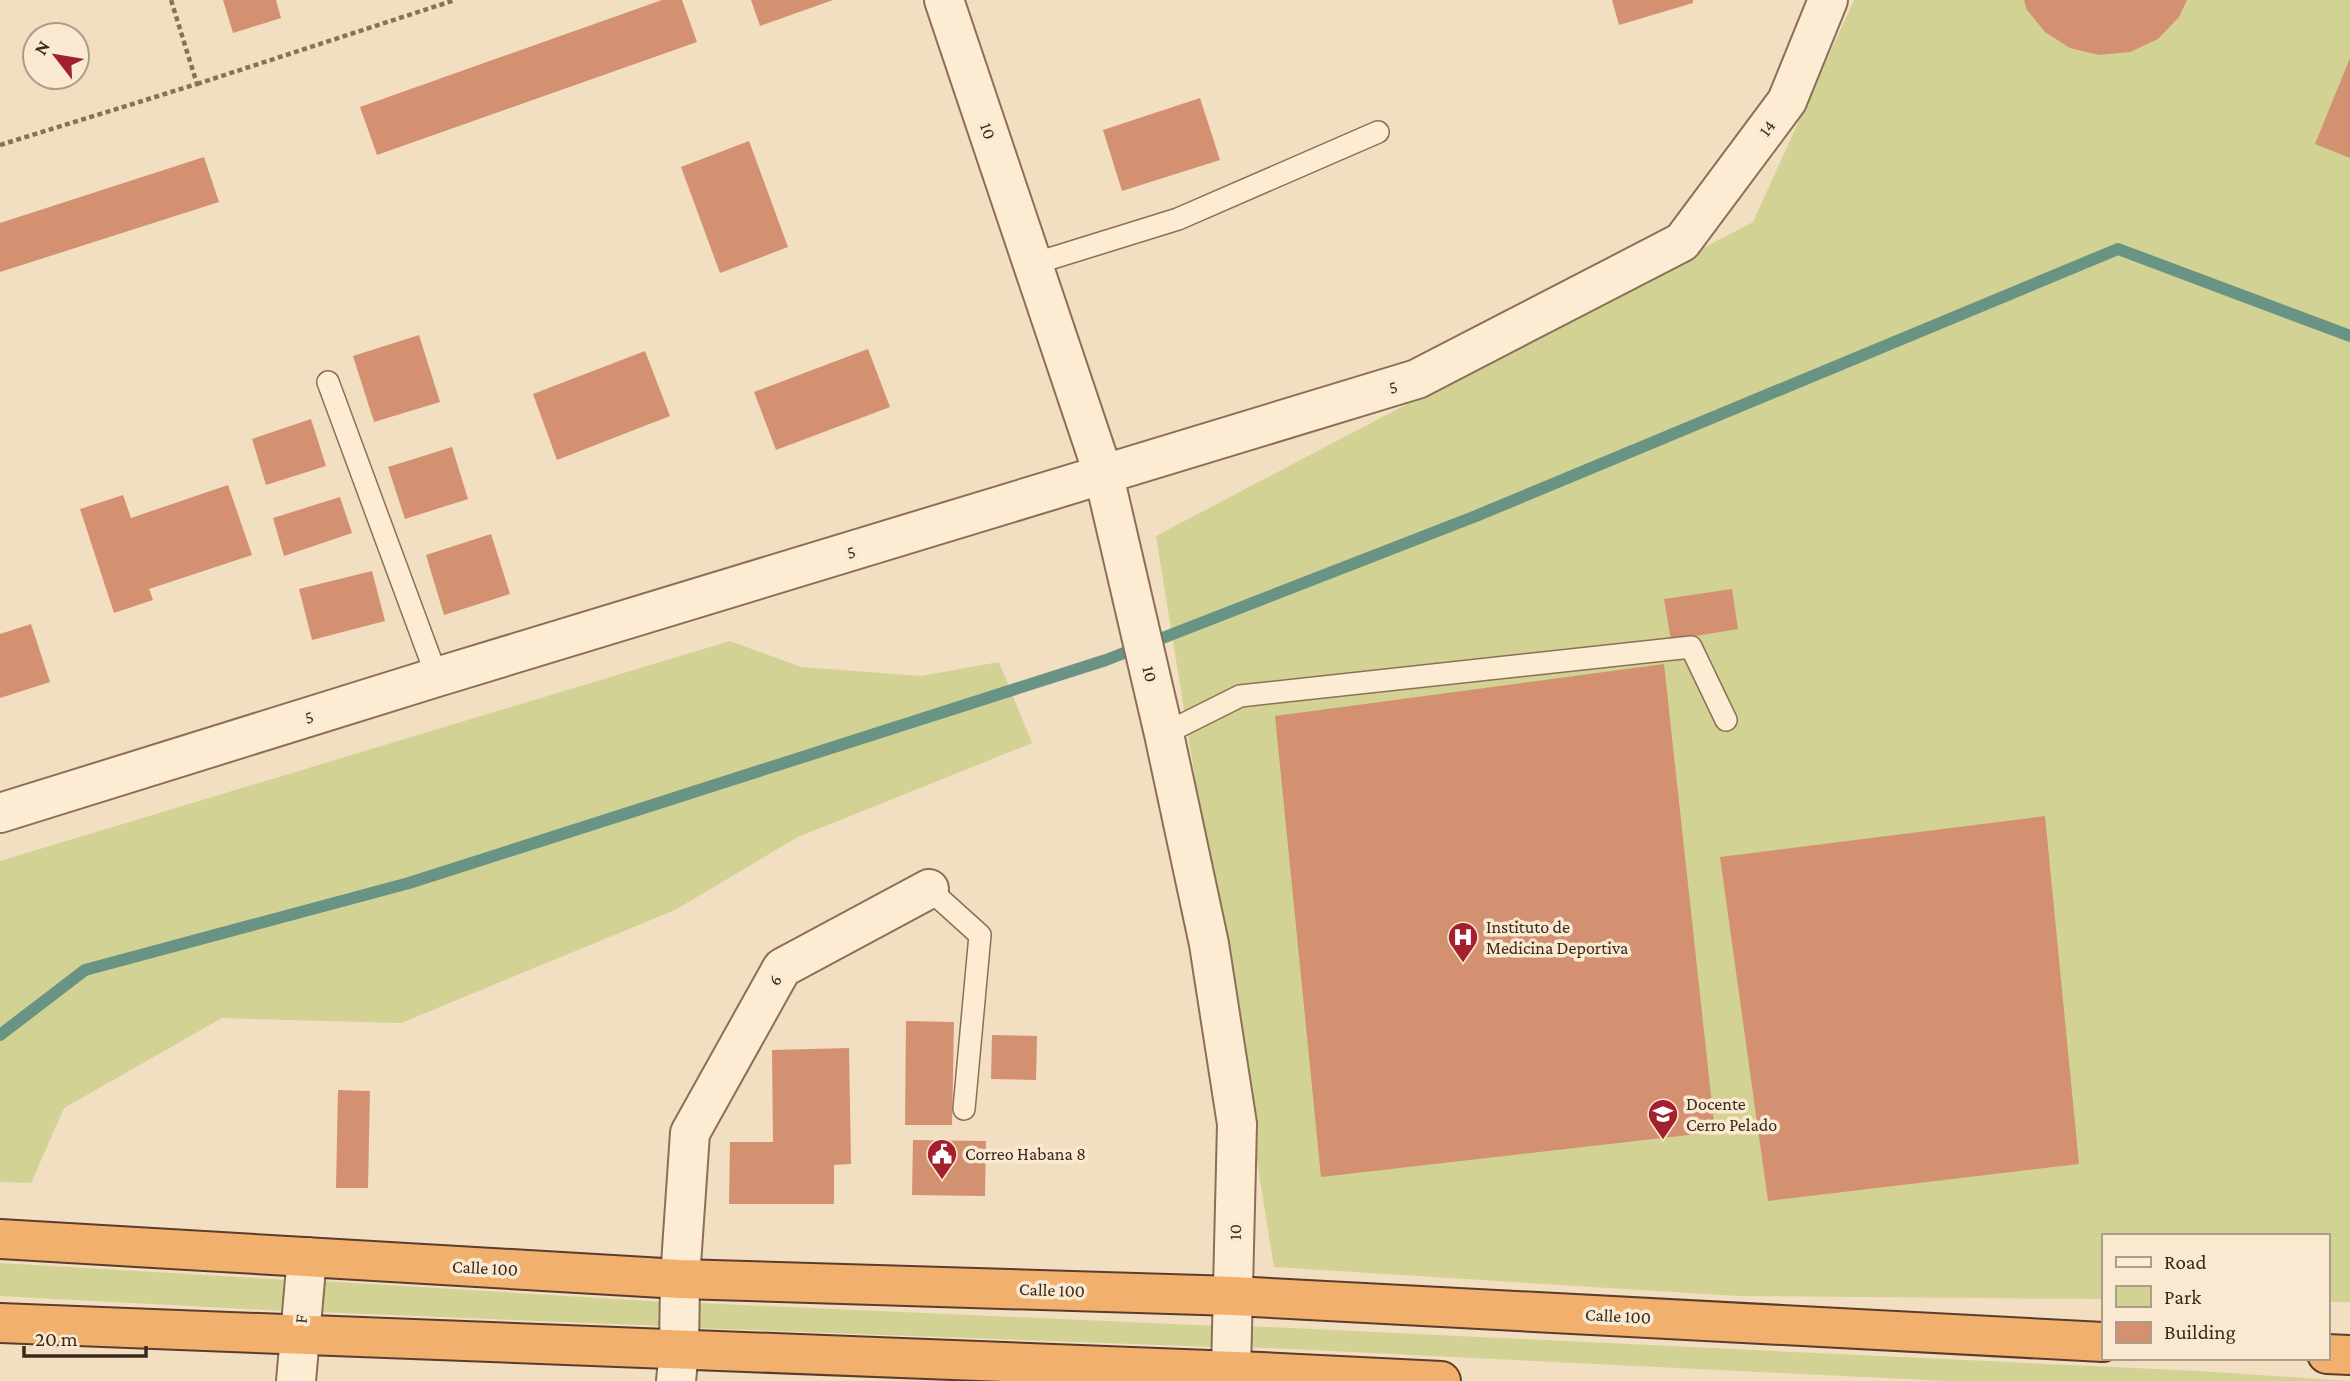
<svg xmlns="http://www.w3.org/2000/svg" width="2350" height="1381" font-family="'Crimson Pro',serif">
<style>
.green{fill:#d1d293}
.lines{fill:none;stroke-linecap:round;stroke-linejoin:round}
.stream{stroke:#699384;stroke-width:12}
.building{fill:#d49172}
.service-casing{stroke:#8d6e56;stroke-width:24}
.minor-casing{stroke:#8d6e56;stroke-width:42}
.trunk-casing{stroke:#5b3c2b;stroke-width:42}
.path{stroke:#8d6e56;stroke-width:4.5;stroke-dasharray:5 3.5;stroke-linecap:butt}
.service{stroke:#fcecd4;stroke-width:21}
.minor{stroke:#fcecd4;stroke-width:38}
.trunk{stroke:#f2b06e;stroke-width:38}
.labels{text-anchor:middle;dominant-baseline:central;stroke-width:7;stroke-linejoin:round;paint-order:stroke}
.street-label{font-size:18px;fill:#3b281c;stroke:#f9e9d0}
.poi-label{font-size:18px;fill:#3b281c;stroke:#f9e9d0;text-anchor:start}
</style>
<rect width="100%" height="100%" fill="#f2dec0"/>
<g class="green">
<polygon points="1854,0 2350,0 2350,1302 2327,1302 2327,1236 2103,1236 2103,1299 1738,1296 1274,1267 1156,536 1753,222"/>
<polygon points="730,641 801,667 921,676 999,662 1032,743 798,837 675,910 401,1023 222,1018 64,1108 31,1183 0,1182 0,861"/>
<polygon points="0,1263 289,1280 285,1311 0,1296"/>
<polygon points="321,1281 665,1302 664,1326 319,1312"/>
<polygon points="697,1303 1218,1326 1215,1347 696,1328"/>
<polygon points="1247,1326 2198,1371 2350,1381 1945,1381 1247,1347"/>
</g>
<g class="lines">
<polyline class="stream" points="0,1035 85,970 409,883 1106,660 1476,516 2118,249 2350,336"/>
</g>
<g class="building">
<polygon points="223,0 276,0 281,18 233,33"/>
<polygon points="662,0 682,0 697,42 377,155 360,107"/>
<polygon points="751,0 833,0 760,26"/>
<polygon points="1612,0 1693,0 1693,3 1619,25"/>
<polygon points="2024,0 2187,0 2179,17 2158,39 2130,52 2099,55 2070,48 2045,32 2027,10"/>
<polygon points="2350,58 2350,158 2315,144"/>
<polygon points="1200,98 1220,160 1122,191 1103,130"/>
<polygon points="749,141 788,247 720,273 681,167"/>
<polygon points="204,157 219,202 0,272 0,223"/>
<polygon points="419,335 440,402 374,422 353,356"/>
<polygon points="868,349 890,407 776,450 754,392"/>
<polygon points="645,351 670,416 557,460 533,394"/>
<polygon points="311,419 326,466 266,485 252,439"/>
<polygon points="452,447 468,499 405,519 388,467"/>
<polygon points="228,485 252,555 149,589 153,600 114,613 80,509 123,495 131,518"/>
<polygon points="340,497 352,533 284,556 273,518"/>
<polygon points="491,534 510,594 444,615 426,555"/>
<polygon points="372,571 385,621 312,640 299,589"/>
<polygon points="1732,589 1738,629 1671,640 1664,599"/>
<polygon points="31,624 50,682 0,698 0,634"/>
<polygon points="1664,664 1715,1132 1321,1177 1275,716"/>
<polygon points="2045,816 2079,1164 1768,1201 1720,857"/>
<polygon points="906,1021 954,1022 952,1125 905,1125"/>
<polygon points="992,1035 1037,1036 1036,1080 991,1079"/>
<polygon points="849,1048 851,1164 834,1165 834,1204 729,1204 730,1142 773,1142 772,1050"/>
<polygon points="338,1090 370,1091 368,1188 336,1188"/>
<polygon points="913,1140 986,1141 985,1196 912,1195"/>
</g>
<g class="lines">
<g class="service-casing">
<g id="service">
<polyline points="1033,264 1178,219 1378,132"/>
<polyline points="328,382 437,677"/>
<polyline points="1164,734 1240,696 1691,647 1726,720"/>
<polyline points="929,889 980,935 964,1109"/>
</g>
</g>
<g class="minor-casing">
<g id="minor">
<polyline points="944,0 1104,476 1164,734 1209,944 1237,1124 1231,1371"/>
<polyline points="0,813 437,677 1417,379 1682,242 1787,101 1828,0"/>
<polyline points="296,1381 307,1257"/>
<polyline points="676,1381 679,1350 680,1279 690,1133 782,968 929,889"/>
</g>
</g>
<g class="trunk-casing">
<g id="trunk">
<polyline points="0,1239 680,1279 1234,1296 2103,1342"/>
<polyline points="0,1323 1261,1372 1441,1381"/>
<polyline points="2327,1354 2350,1355"/>
</g>
</g>
<g class="path">
<polyline points="197,84 455,0"/>
<polyline points="0,145 197,84 171,0"/>
</g>
<use href="#service" class="service"/>
<use href="#minor" class="minor"/>
<use href="#trunk" class="trunk"/>
</g>
<defs>
<g id="hospital-pin" transform="scale(1.575)"><path d="M0 17L-7.5 6A9.5 9.5 0 1 1 7.5 6Z" fill="#a3202e" stroke="#f9e9d0"/><path d="M-5-5h3v3.5h4V-5h3V5h-3V1.5h-4V5h-3Z" fill="#fff"/></g>
<g id="school-pin" transform="scale(1.575)"><path d="M0 17L-7.5 6A9.5 9.5 0 1 1 7.5 6Z" fill="#a3202e" stroke="#f9e9d0"/><path d="M0-5L7-2L0 1L-7-2ZM-4 1L0 2.5L4 1V4Q0 6-4 4Z" fill="#fff"/></g>
<g id="civic-pin" transform="scale(1.575)"><path d="M0 17L-7.5 6A9.5 9.5 0 1 1 7.5 6Z" fill="#a3202e" stroke="#f9e9d0"/><path d="M-.6-6.5H3V-4.5H.6V-3L4-1V1h2V6H-6V1h2V-1L-.6-3ZM-1.2 2.5V6h2.4V2.5Z" fill="#fff"/></g>
</defs>
<g fill-rule="evenodd">
<use href="#hospital-pin" x="1463" y="937"/>
<use href="#school-pin" x="1663" y="1114"/>
<use href="#civic-pin" x="942" y="1154"/>
</g>
<g class="labels">
<g class="street-label">
<text transform="translate(1767 128) rotate(-53)">14</text>
<text transform="translate(988 131) rotate(71)">10</text>
<text transform="translate(1393 387) rotate(-17)">5</text>
<text transform="translate(851 552) rotate(-17)">5</text>
<text transform="translate(1150 674) rotate(77)">10</text>
<text transform="translate(309 717) rotate(-17)">5</text>
<text transform="translate(775 980) rotate(-61)">6</text>
<text transform="translate(1235 1232) rotate(-89)">10</text>
<text transform="translate(485 1268) rotate(3)">Calle 100</text>
<text transform="translate(1052 1290) rotate(2)">Calle 100</text>
<text transform="translate(1618 1316) rotate(3)">Calle 100</text>
<text transform="translate(301 1319) rotate(-85)">F</text>
</g>
<g class="poi-label">
<text x="1486" y="927">Instituto de<tspan x="1486" dy="21">Medicina Deportiva</tspan></text>
<text x="1686" y="1104">Docente<tspan x="1686" dy="21">Cerro Pelado</tspan></text>
<text x="965" y="1154">Correo Habana 8</text>
</g>
</g>
<rect x="2102" y="1234" width="228" height="126" fill="#f9e9d0" stroke="#ad9c88" stroke-width="2"/>
<rect x="2116" y="1257" width="35" height="10" fill="#fcecd4" stroke="#ad9c88" stroke-width="2"/>
<text x="2164" y="1269" font-size="21" fill="#3b281c">Road</text>
<rect x="2116" y="1286" width="35" height="21" fill="#d1d293" stroke="#ad9c88" stroke-width="2"/>
<text x="2164" y="1304" font-size="21" fill="#3b281c">Park</text>
<rect x="2116" y="1322" width="35" height="21" fill="#d49172" stroke="#ad9c88" stroke-width="2"/>
<text x="2164" y="1339" font-size="21" fill="#3b281c">Building</text>
<g transform="translate(56 56) rotate(301)"><circle r="33" fill="#f9e9d0" stroke="#ad9c88" stroke-width="2"/>
<path d="M0-5L12 26L0 18L-12 26Z" fill="#a3202e"/>
<text y="-10" font-size="19" font-weight="bold" text-anchor="middle" fill="#3b281c">N</text>
</g>
<path d="M24 1346v10h122v-10" fill="none" stroke="#3b281c" stroke-width="3.5"/>
<text x="35" y="1346" font-size="21" fill="#3b281c" stroke="#f9e9d0" stroke-width="5" paint-order="stroke">20 m</text>
</svg>
